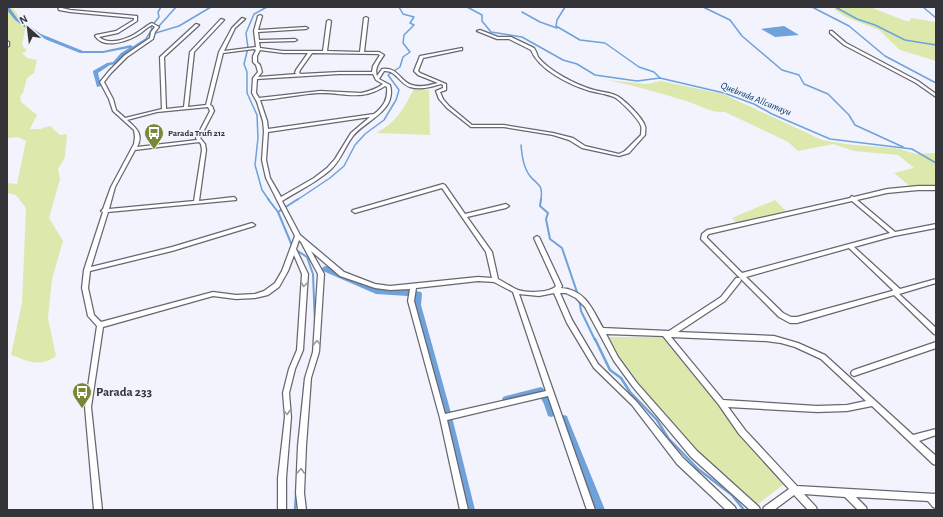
<svg xmlns="http://www.w3.org/2000/svg" width="943" height="517" font-family="'Alegreya Sans',sans-serif">
<style>
.green{fill:#dde8ad}
.water{fill:#6fa1da}
.lines{fill:none;stroke-linecap:round;stroke-linejoin:round}
.stream-far2{stroke:#6fa1da;stroke-width:1.5}
.stream-far1{stroke:#6fa1da;stroke-width:2}
.stream{stroke:#6fa1da;stroke-width:2.5}
.canal{fill:#6fa1da;fill-rule:evenodd}
.street-casing{stroke:#666770;stroke-width:2.5}
.street{fill:#fff;fill-rule:evenodd}
.oneway{stroke:#9a9a9c}
.labels{text-anchor:middle;dominant-baseline:central;stroke-width:3;stroke-linejoin:round;paint-order:stroke}
.far-poi-label{font-size:9px;font-weight:bold;fill:#353539;stroke:#f2f3fd;text-anchor:start}
.far-water-label{font-size:10px;font-style:italic;fill:#00376a;stroke:#f2f3fd}
.near-poi-label{font-size:13px;font-weight:bold;fill:#353539;stroke:#f2f3fd;text-anchor:start}
</style>
<rect width="100%" height="100%" fill="#f2f3fd"/>
<g class="green">
<path d="M7,7H12L20,18L27,20L22,45L27,51L22,53L27,58L37,60L34,73L27,78L23,93L20,96L21,102L37,115L30,129H40L50,126L60,135L67,134L65,157L58,169L60,179L49,218L63,241L52,279L48,318L56,356C40,368 28,361 11,355L22,303L26,208L16,195L7,193V183L17,184L26,141L18,137L7,138Z"/>
<polygon points="834,7 870,7 906,21 910,21 911,18 936,22 936,61 900,50 879,30 846,17 835,10"/>
<path d="M606,80L647,84L661,81L723,94L822,140L853,145L896,148L916,154L936,153V187H911L894,173L914,168L898,155L854,151L833,144L798,151L788,142L725,112C710,113 700,105 686,101C660,93 633,85 606,80Z"/>
<path d="M414,89L429,90L430,135L376,133C396,123 404,108 414,89Z"/>
<polygon points="775,200 786,211 737,223 732,218"/>
<polygon points="608,337 663,337 784,484 757,505 695,451 644,393 618,358"/>
</g>
<polygon class="water" points="784,26 799,35 775,37 761,29"/>
<g class="lines">
<g class="stream-far2">
<polyline points="267,7 254,14 246,33 248,48 244,64 247,72 247,93 257,115 258,138 255,165 262,190 269,200"/>
<polyline points="467,7 482,15 482,21 491,32 522,37 563,60 577,64 595,75 637,81 660,78 724,93 754,104 772,114 830,139 912,149 936,163"/>
<polyline points="565,7 557,20 556,26 580,40 605,43 639,67 654,72 660,78"/>
<polyline points="703,7 730,20 742,36 782,70 799,75 804,84 828,94 849,115 855,125 903,147"/>
<polyline points="812,7 849,26 885,56 936,83"/>
<polyline points="839,7 837,8 857,19 875,25 905,40 936,45"/>
<polyline points="923,7 936,18"/>
<polyline points="522,12 540,22 557,28"/>
<polyline points="152,29 151,27 159,17 158,12 161,7"/>
<polyline points="149,35 179,26 211,7"/>
<polyline points="132,48 146,39 152,29 160,25 176,7"/>
<path d="M521,145C522,155 523,167 530,176C538,186 543,183 541,200"/>
<polyline points="297,200 330,178 344,166 355,145 365,134 384,120 396,100 399,90 388,75 400,67 403,57 410,52 403,43 404,35 414,25 410,23 414,17 403,14 399,7"/>
</g>
<g class="stream-far1">
<polyline points="268,199 278,212"/>
<polyline points="298,199 278,212 293,248 307,257 313,274 315,324"/>
<polyline points="541,199 540,206 548,213 546,219 550,239 562,248 578,295"/>
<polyline points="579,299 581,311 595,340"/>
</g>
<g class="stream">
<polyline points="595,339 610,370 621,378 630,392 657,420 668,438 698,469 732,495 744,510"/>
<polyline points="300,432 305,383"/>
<polyline points="295,510 297,482"/>
</g>
<g class="canal">
<polygon points="7,7 9,7 17,18 41,34 83,51 103,51 131,45 134,48 125,55 117,64 110,65 98,73 101,86 97,87 93,72 93,71 107,63 113,62 121,53 129,48 103,53 80,53 37,36 15,20 7,10"/>
<polygon points="326,266 377,288 408,290 411,291 412,293 411,295 408,296 376,294 323,271 322,269 323,267"/>
<polygon points="416,291 421,292 422,294 421,305 451,413 475,510 465,510 443,413 413,305 414,296 412,294 413,292"/>
<path d="M541,387C549,391 553,405 555,413L554,416L551,417L548,416L544,404L539,395L506,404L503,403L502,400L503,397L506,396Z"/>
<polygon points="564,415 567,416 568,419 605,510 595,510 560,419 561,416"/>
</g>
<g class="street-casing">
<g id="street">
<path d="M58,7H62V8L70,10L137,16V21L118,33L99,37C109,46 128,39 138,32C143,29 147,25 152,23L159,27L155,32L153,39L127,57L111,73L104,82L113,99L116,110L125,118L162,109L160,57L196,24L199,25L164,57L166,109L184,107L190,52L221,19L224,20L194,52L188,107L206,105L219,52L232,28L242,18L245,19L235,28L224,51L256,47L254,31L258,16L260,15L262,16L258,30L306,27L308,28L306,29L258,32L259,40L295,39L297,40L295,41L259,42L260,48L283,51H323L327,21L329,20L331,21L327,51L360,52L364,18L366,17L368,18L364,52H379L384,55C380,61 374,68 377,76L382,69C399,67 399,81 412,85C420,88 430,85 438,83L418,75L414,71L420,56L462,48V50H461L423,58L418,71L420,73L446,84V90L440,92L443,99L449,106L472,125H504L553,133L573,138L585,146L619,154L625,151L641,135C641,132 642,128 641,126C639,119 620,100 614,97C606,94 598,93 590,91C570,85 539,70 531,50L509,39H497L477,31L480,30L498,37H511L534,48C536,51 537,54 538,57C549,71 576,85 594,90C601,92 608,92 615,95C623,98 643,118 645,126C646,128 645,132 645,135L629,153L619,156L582,148L569,140L553,135L504,127H471L447,108L439,99L436,91L443,88V85L441,84C431,87 420,90 410,87C400,84 396,70 384,71L379,79L390,85C397,111 366,120 353,136C344,148 340,162 329,171C315,183 298,191 282,201L300,235L344,272L375,284L390,286L478,277L492,278L486,252L442,188L355,213L352,211L353,210L443,184L445,185L465,214L506,204L509,206L506,208L467,217L492,252L498,279C504,282 511,287 518,290C527,293 550,293 556,286L534,238L537,236L539,237L562,286L561,288C586,290 592,309 603,328L669,331L721,297L736,278H740L741,280L740,282L725,301L678,332L774,336L798,343L825,355L913,435L936,429V435L919,441L936,456V465L933,464L872,406L847,411L817,412L728,407L745,430L797,486L936,494V508L933,507L928,501L856,497L866,507L867,510H858L845,497L804,494L816,507L817,510H808L794,495L774,510H763L764,507L789,489L739,434L719,405L663,336L606,334L618,357L637,383L697,451L759,507L760,510H750L691,457L633,387L614,361L585,307L576,298L566,293H560L572,320L598,364L636,401L683,458L735,507L736,510H726L677,464L632,405L594,368L567,323L554,293L539,296L519,294L595,510H587L548,396L447,420L468,510H460L440,418L408,301L410,289L390,290L375,288L340,276L311,251L324,274L319,352L311,378L306,446L304,493L306,510H298L296,493L298,446L305,378L313,352L318,274L301,242L299,240L296,249L308,274L303,350L295,369L289,393L291,417L286,478V510H278V478L285,417L283,393L289,369L297,350L302,274L294,255L288,271L279,287L268,295L255,298L236,299L213,296L103,327L91,407L102,510H94L85,407L97,326L88,316L82,288L84,270L103,212L101,211L103,209L111,187L134,144L135,137L134,130L113,111L109,99L100,82L109,71L125,55L150,38L151,32L155,27L152,25C146,28 142,33 136,36C125,42 104,49 95,36L96,35L116,31L134,20V18L70,12L59,10ZM254,49L256,50L253,56V62L256,65L258,72L253,78L252,93L257,102L263,121L264,131L262,160L266,178L295,236L282,271L275,283L264,291L255,294L236,295L213,292L101,322L94,315L88,288L90,271L172,251L254,226L255,225L252,223L172,247L91,267L108,212L236,200V199L234,197L199,201L206,150L205,144L200,138L214,111L212,106L210,105L223,53ZM260,50L283,53H308L296,70L295,73L297,74L258,77L262,72L260,65L257,62V56ZM312,53L378,54L380,55L373,66L372,72H339L301,74L299,73L300,70ZM339,74H373L376,80L383,84C376,89 370,91 361,93L320,91L259,98L256,93L257,79ZM385,86L387,87C388,99 384,106 374,114L268,129L267,121L260,100C280,99 299,94 319,93C345,92 361,102 385,86ZM208,107L210,111L196,138L197,140L137,147C144,134 136,128 127,120L157,112ZM370,117L351,133L335,159L327,168L314,178L281,197L270,178L266,160L268,132ZM199,142L201,144L202,150L194,201L109,209L115,187L135,150ZM478,281L494,282L513,292L546,391L445,414L414,301L416,288ZM671,337L766,341L781,343L795,347L821,359L866,401L847,405L817,406L723,400Z"/>
<polygon points="830,31 832,31 846,43 918,81 936,94 936,97 916,83 844,45 830,33"/>
<polygon points="7,41 9,42 9,46 7,47"/>
<path d="M918,186H936V190H918L887,193L857,200L895,232L936,224V228L894,236L854,247L900,289L936,279V283L899,294L936,328V335L934,334L894,295L797,323H790L779,317L701,239L702,234L707,230L850,198L852,196L854,197L887,189ZM852,201L890,233L742,273L707,238V236L709,234ZM849,248L893,290L892,291L797,317H791L783,313L746,277Z"/>
<polygon points="936,342 936,348 854,376 852,375 851,373 852,371 854,370"/>
</g>
</g>
<use href="#street" class="street"/>
</g>
<defs><path id="oneway-chevron" d="M-2-3.5L2.5 0L-2 3.5" fill="none" stroke-width="1.6" stroke-linecap="round" stroke-linejoin="round"/></defs>
<g class="oneway">
<use href="#oneway-chevron" transform="translate(304 284) rotate(97)"/>
<use href="#oneway-chevron" transform="translate(317 343) rotate(-88)"/>
<use href="#oneway-chevron" transform="translate(287 412) rotate(87)"/>
<use href="#oneway-chevron" transform="translate(301 471) rotate(-87)"/>
</g>
<defs>
<g id="bus-pin" transform="scale(1)"><path d="M0 17L-7.5 6A9.5 9.5 0 1 1 7.5 6Z" fill="#798837" stroke="#f2f3fd"/><path d="M-5-6H5V4H4V6H2V4H-2V6H-4V4H-5ZM-3.5-4V0h7V-4ZM-3.5 1.2v1.5H-2V1.2ZM2 1.2v1.5H3.5V1.2Z" fill="#fff"/></g>
</defs>
<g fill-rule="evenodd">
<use href="#bus-pin" x="154" y="133"/>
<use href="#bus-pin" x="82" y="392"/>
</g>
<g class="labels">
<g class="far-poi-label">
<text x="168" y="133">Parada Trufi 212</text>
</g>
<g class="far-water-label">
<text transform="translate(756 99) rotate(22)">Quebrada Allcamayu</text>
</g>
<g class="near-poi-label">
<text x="96" y="392">Parada 233</text>
</g>
</g>
<rect width="943" height="517" fill="none" stroke="#353539" stroke-width="16"/>
<g transform="translate(28 28) rotate(332)" stroke="#f2f3fd" stroke-width="3" paint-order="stroke">
<path d="M0-3L7 15L0 10L-7 15Z" fill="#353539"/>
<text y="-6" font-size="11" font-weight="bold" text-anchor="middle" fill="#353539">N</text>
</g>
</svg>
